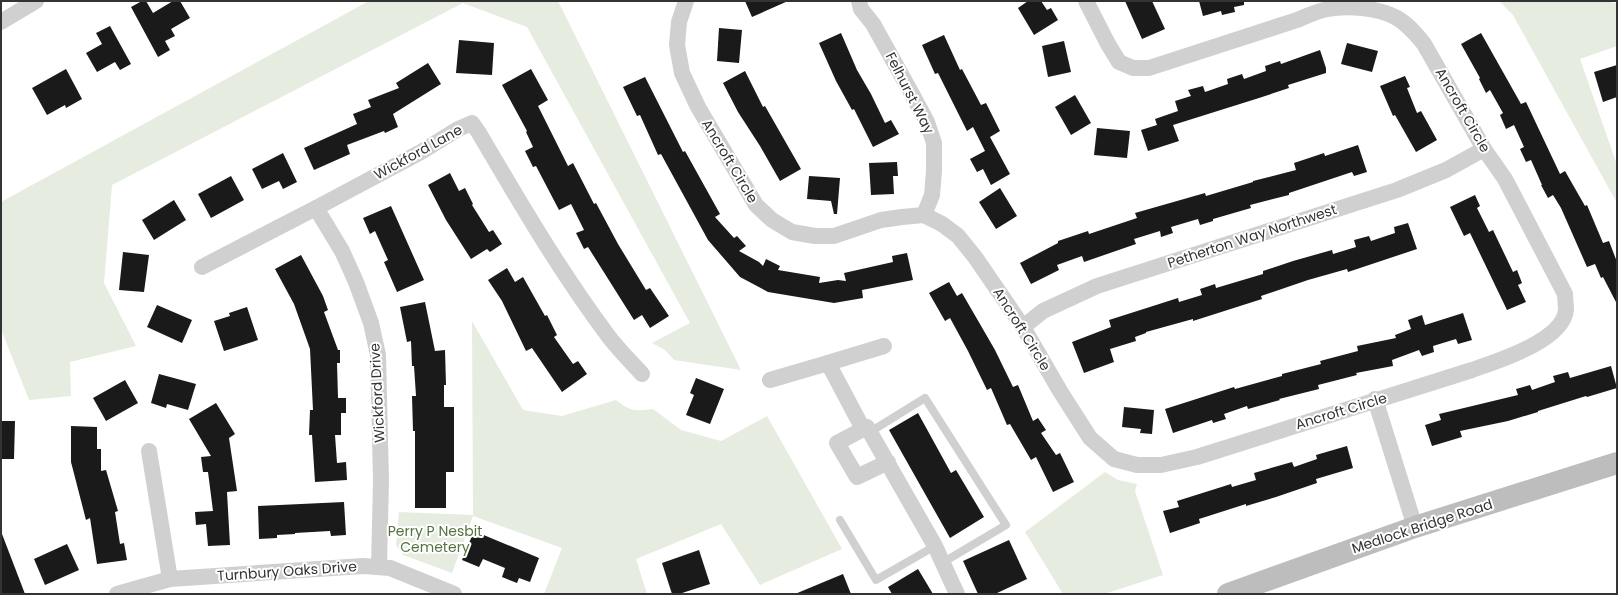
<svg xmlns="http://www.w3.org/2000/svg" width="1618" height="595" font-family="Poppins,sans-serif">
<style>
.green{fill:#e6ecdf}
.building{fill:#1a1a1a}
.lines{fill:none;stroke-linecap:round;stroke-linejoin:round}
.lane{stroke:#d0d0d0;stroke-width:8}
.street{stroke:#d0d0d0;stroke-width:16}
.secondary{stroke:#bdbdbd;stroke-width:22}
.labels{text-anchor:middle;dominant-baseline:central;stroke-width:4;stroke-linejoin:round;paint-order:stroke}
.street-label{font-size:14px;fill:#333;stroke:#fff}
.park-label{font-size:14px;fill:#56703f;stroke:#fff}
</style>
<rect width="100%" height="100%" fill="#fff"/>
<g class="green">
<polygon points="369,1 558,1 741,370 674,360 665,350 652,343 690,323 527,27 463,3 112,185 104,283 136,346 70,362 71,396 29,400 1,329 1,202"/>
<polygon points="1499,1 1612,1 1612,3 1617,3 1617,46 1580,59 1617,165 1617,203 1513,15"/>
<path d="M472,321L523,410L562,416L616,400C631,412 635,411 653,409L681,430L721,441L767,416L842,549L760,585L721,524L636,559L647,594H544L562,548L473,516L452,573L403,555L396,545L399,512L473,515Z"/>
<polygon points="1105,472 1118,480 1137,484 1135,491 1163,575 1104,594 1063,594 1025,532"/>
</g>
<g class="building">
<polygon points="142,1 146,1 153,13 173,1 180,1 190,18 171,29 175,36 165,41 170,50 158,57 131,7"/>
<polygon points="745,1 788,1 752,17"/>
<polygon points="1028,1 1041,1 1047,10 1051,8 1058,20 1034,35 1018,8"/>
<polygon points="1125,1 1152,1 1165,29 1142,39"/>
<polygon points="1199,1 1244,1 1244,5 1234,7 1235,12 1222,15 1221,11 1203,16"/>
<polygon points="110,26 131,64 120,70 115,62 97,72 86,53 102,44 96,33"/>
<polygon points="719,28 742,30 739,63 717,61"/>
<polygon points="841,33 857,70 871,94 885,123 891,120 899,134 873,147 854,109 852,110 836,81 819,43"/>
<polygon points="1481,33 1521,104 1526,102 1560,174 1565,171 1585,206 1587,205 1603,243 1609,241 1617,262 1617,304 1603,277 1601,278 1595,264 1587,267 1561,208 1553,195 1548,198 1541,185 1542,185 1531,160 1526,162 1520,149 1524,147 1514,125 1506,129 1500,115 1503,113 1490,90 1486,93 1479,79 1480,78 1461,44"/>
<polygon points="944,35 960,70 962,69 981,105 986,103 1000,131 990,137 1010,174 991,185 983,169 977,172 970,159 985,151 973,127 967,131 938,73 935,74 922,45"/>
<polygon points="459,40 494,43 492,75 456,73"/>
<polygon points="1064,41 1071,72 1048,77 1042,46"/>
<polygon points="1347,43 1378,51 1372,72 1341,64"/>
<polygon points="1320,50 1326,68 1326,73 1288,85 1289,88 1259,98 1173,125 1179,141 1148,151 1141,130 1157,125 1155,119 1178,111 1175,101 1191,96 1188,90 1203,86 1205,92 1228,84 1227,79 1242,74 1244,79 1266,71 1265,66 1280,61 1281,64"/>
<polygon points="428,63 441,84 393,114 398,127 385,133 384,131 347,145 350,154 314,170 304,148 357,124 353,114 371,107 368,100 399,88 396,83"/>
<polygon points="1617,65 1617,97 1603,102 1594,72"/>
<polygon points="66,69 82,99 66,108 65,105 47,115 32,88"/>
<polygon points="531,69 548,100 538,106 568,166 573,163 594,204 596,203 618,244 646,290 650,288 669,316 650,328 642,315 634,320 588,247 584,249 576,233 584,230 571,204 559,210 536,166 533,167 525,151 533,147 526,132 527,131 502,85"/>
<polygon points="745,71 763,107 765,106 801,169 780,181 760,146 738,112 723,83"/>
<polygon points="1405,76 1410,87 1407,88 1417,113 1421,111 1437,140 1416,152 1395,115 1393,116 1380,86"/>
<polygon points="645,77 683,152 685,151 720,214 715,217 734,238 737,236 746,246 739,251 759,262 763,266 766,259 780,266 778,270 820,277 819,283 838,280 846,281 844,273 893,262 892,256 907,253 913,280 862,290 863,298 834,303 768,292 740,277 708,240 661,154 658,155 640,115 637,116 623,87"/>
<polygon points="1075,95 1091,123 1071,135 1055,107"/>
<polygon points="1097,128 1130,131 1127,158 1094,155"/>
<polygon points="1358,145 1367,172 1354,176 1352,172 1289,193 1289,195 1250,205 1251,208 1213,219 1213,221 1200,225 1198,219 1171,227 1173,233 1161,237 1160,231 1134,239 1136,244 1084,262 1082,256 1057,265 1059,270 1031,284 1020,263 1058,243 1058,241 1088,231 1089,234 1137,218 1135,213 1205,193 1206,196 1253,182 1253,181 1296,170 1294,163 1324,153 1325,156"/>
<polygon points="283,153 297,182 283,189 279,181 262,189 252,169"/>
<polygon points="897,162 898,176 893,176 894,194 871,195 869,163"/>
<polygon points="450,173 459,191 465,188 473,204 472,205 489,232 493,230 502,244 490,252 487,249 471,259 446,220 428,185"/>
<polygon points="231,176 244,200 211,218 198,194"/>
<polygon points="809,176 840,178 837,214 834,214 831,201 807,199"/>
<polygon points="1000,188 1017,216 996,229 979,202"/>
<polygon points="1475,195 1480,206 1477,208 1489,232 1493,230 1513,272 1517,270 1522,283 1518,285 1526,302 1507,310 1470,233 1464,236 1450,207"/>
<polygon points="174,200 186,220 154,240 142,220"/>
<polygon points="391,206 424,280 397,292 384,262 388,260 375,231 370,234 363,218"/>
<polygon points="1408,223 1417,249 1348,272 1347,269 1308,280 1261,296 1262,299 1193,321 1193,319 1146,332 1146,333 1135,337 1136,341 1110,349 1114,362 1084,373 1072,342 1111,327 1109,320 1178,298 1179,302 1202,295 1200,289 1215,284 1216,288 1263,274 1263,271 1293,261 1332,250 1333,254 1356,247 1354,240 1369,236 1371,241 1395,233 1394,227"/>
<polygon points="123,252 149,255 144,292 119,290"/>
<polygon points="301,255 323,296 328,310 324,312 338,350 340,350 340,363 337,363 338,398 346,398 346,413 341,413 341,435 335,435 337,463 346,462 347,480 315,482 312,435 309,435 310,410 313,410 310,349 294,304 275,269"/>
<polygon points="507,268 515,282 523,277 545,316 547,315 557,335 554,337 573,364 578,361 587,374 562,392 532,348 526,351 502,301 488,280"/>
<polygon points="949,282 957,296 962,293 995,350 1013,387 1018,385 1033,421 1038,418 1046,430 1041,433 1056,455 1060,453 1074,482 1053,492 1036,457 1031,460 1010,424 1007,425 991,388 987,390 968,351 950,318 945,321 929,293"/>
<polygon points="425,302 435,351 445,350 446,385 444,385 444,407 454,407 454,472 446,472 446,508 415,508 415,431 413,431 412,396 416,396 414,366 412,366 411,341 407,342 400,307"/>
<polygon points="157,305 192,320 182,343 147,327"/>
<polygon points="247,307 258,340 224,351 214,321 230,316 229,313"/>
<polygon points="1463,313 1472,340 1458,344 1456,339 1433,346 1434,352 1422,356 1419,350 1392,360 1393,366 1356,373 1357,375 1318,385 1319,389 1279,399 1280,400 1248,409 1247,406 1224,414 1226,419 1213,423 1212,420 1173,433 1165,409 1234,387 1235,389 1282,376 1282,374 1321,364 1320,361 1358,351 1357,346 1396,338 1395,335 1411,329 1408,320 1422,315 1425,325"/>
<polygon points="1611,366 1617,388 1587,397 1586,396 1538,411 1538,412 1508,421 1460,431 1462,437 1432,446 1425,425 1441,420 1439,414 1518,395 1516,389 1530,385 1532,390 1555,382 1553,376 1568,372 1570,378"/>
<polygon points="159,374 196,384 188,410 167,404 166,408 151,403"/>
<polygon points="696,378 724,389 710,424 686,415 694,395 690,393"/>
<polygon points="125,380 138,403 106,421 93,398"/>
<polygon points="216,403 235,434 229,438 237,491 227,492 230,545 208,546 206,524 196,525 195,512 213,511 208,472 203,472 201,457 211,456 189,419"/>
<polygon points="1124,407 1154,410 1152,434 1140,433 1141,429 1122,427"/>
<polygon points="918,413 951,473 956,470 984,517 950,538 889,430"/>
<polygon points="1,421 15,421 14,459 1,459"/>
<polygon points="71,426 97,427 97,449 101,449 101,471 106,470 118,511 115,512 120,544 124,543 127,560 97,564 90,518 86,520 71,462"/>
<polygon points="1347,446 1353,468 1316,479 1317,483 1276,497 1246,506 1246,504 1199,519 1200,523 1170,533 1163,511 1179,507 1177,501 1231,484 1232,487 1256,480 1254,473 1292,462 1294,467 1317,459 1316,455"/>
<polygon points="344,502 346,535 331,536 330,531 295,533 295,534 277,535 277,538 259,539 258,506"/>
<polygon points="474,531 539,558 530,582 519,578 517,583 502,577 505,568 483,559 479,567 462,560"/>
<polygon points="1,534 2,534 25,594 1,594"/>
<polygon points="1009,540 1027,579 995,594 978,594 963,561"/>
<polygon points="67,544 79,570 45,585 34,559"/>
<polygon points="699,550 710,584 679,594 672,594 662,563"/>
<polygon points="918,569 933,594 892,594 888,587"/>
<polygon points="843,574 851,594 795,594"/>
</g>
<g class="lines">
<g class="lane">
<polyline points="870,432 925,398 1006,525 942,563"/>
<polyline points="840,520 876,580 935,546"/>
</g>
<g class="street">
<path d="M686,1L679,22L677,45L682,73L698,107L756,205L772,220L792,232L815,236H834L881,220L902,217L924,215L942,224L958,236L975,257L1023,327L1060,391L1090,438L1114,459L1137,465H1161L1197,457L1472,370C1497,361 1563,341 1566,310C1566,305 1565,299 1565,294L1505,179L1484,149L1424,44C1416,34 1407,23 1395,17C1378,8 1347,5 1328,9C1317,11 1307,16 1297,20L1149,68H1133L1119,62L1108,44L1086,1"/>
<polyline points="859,1 861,9 873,24 913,96 927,122 934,143 934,171 932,195 924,215"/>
<polyline points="1,22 36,1"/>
<polyline points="316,208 342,251 356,282 371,323 378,355 381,480 379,567"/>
<path d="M202,267L316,208L421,152L458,129L472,123L479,133C520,203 561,273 609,337C619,350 631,362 642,374"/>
<polyline points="1023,327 1043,311 1097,286 1397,190 1446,170 1484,149"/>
<polyline points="828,363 884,346"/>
<polyline points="770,380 828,363 863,429"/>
<polyline points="1375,399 1415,527"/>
<polyline points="149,451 170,579"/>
<polyline points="888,462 857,477 837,443 867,427 935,546 957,594"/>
<polyline points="117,594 170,579 363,566 390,568 454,594"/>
</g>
<polyline class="secondary" points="1228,594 1415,527 1617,463"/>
</g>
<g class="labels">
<g class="street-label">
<text transform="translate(910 93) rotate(63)">Felhurst Way</text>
<text transform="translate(1463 110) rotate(60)">Ancroft Circle</text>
<text transform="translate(418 152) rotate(-29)">Wickford Lane</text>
<text transform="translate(730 161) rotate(59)">Ancroft Circle</text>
<text transform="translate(1252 236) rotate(-18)">Petherton Way Northwest</text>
<text transform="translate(1022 329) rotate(58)">Ancroft Circle</text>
<text transform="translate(377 393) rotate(-93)">Wickford Drive</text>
<text transform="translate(1341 411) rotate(-17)">Ancroft Circle</text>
<text transform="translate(1422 526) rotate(-18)">Medlock Bridge Road</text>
<text transform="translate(287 571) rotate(-4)">Turnbury Oaks Drive</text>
</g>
<g class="park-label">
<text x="435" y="531">Perry P Nesbit<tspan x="435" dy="16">Cemetery</tspan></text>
</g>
</g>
<rect width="1618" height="595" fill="none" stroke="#333333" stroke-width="4"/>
</svg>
